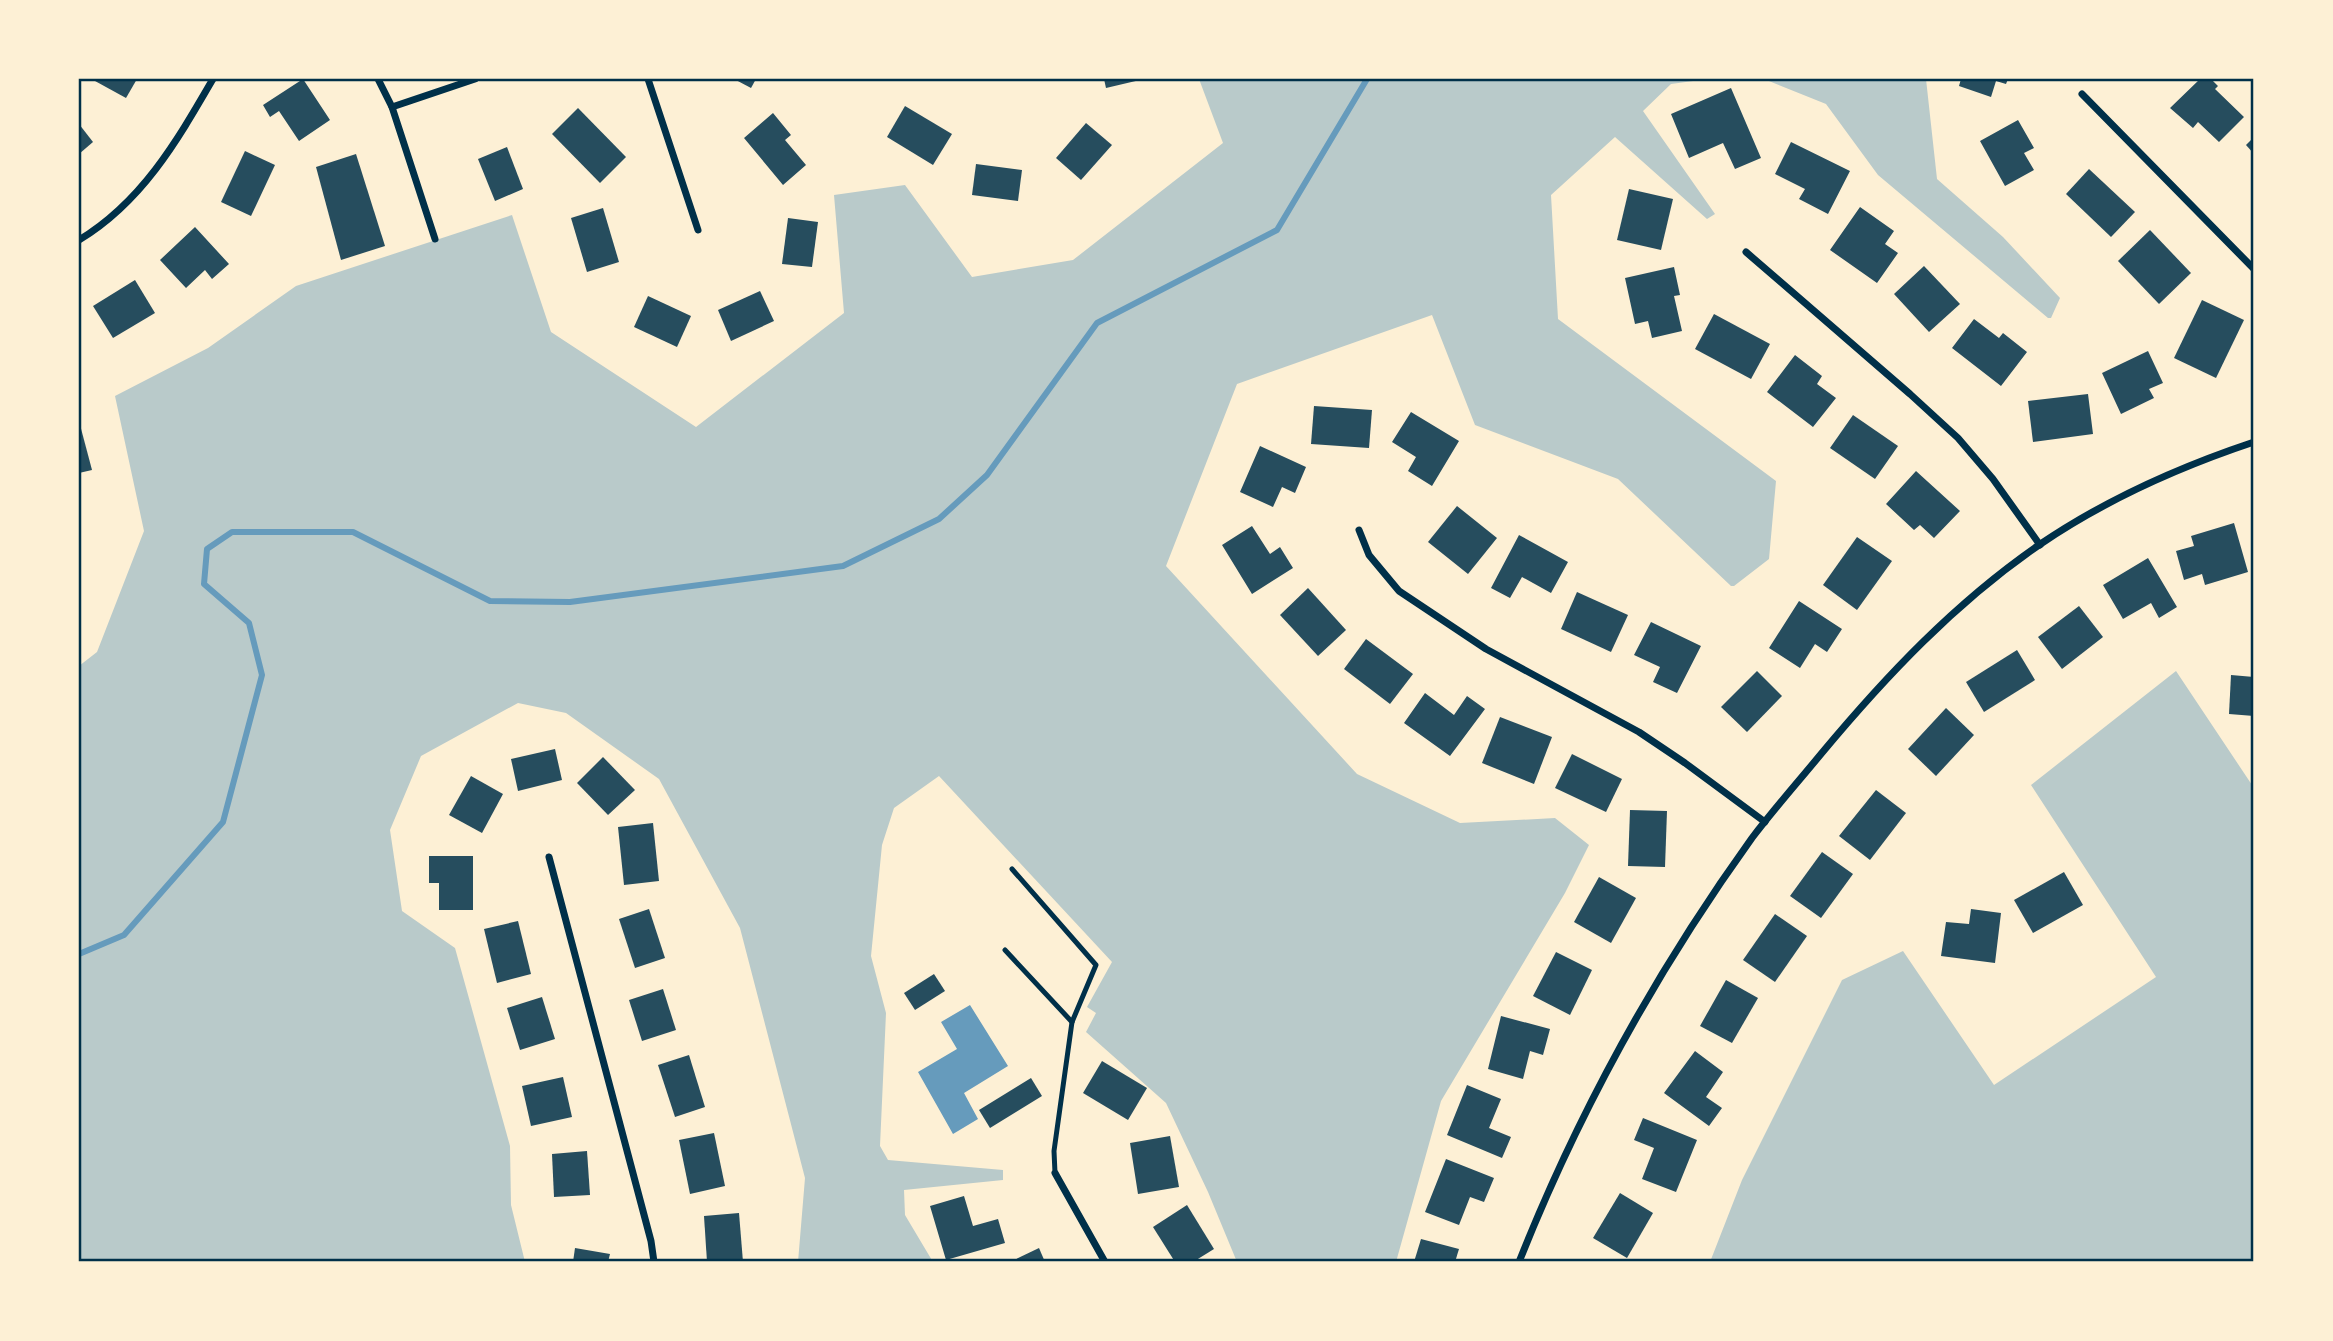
<svg xmlns="http://www.w3.org/2000/svg" width="2333" height="1341" font-family="Barlow,sans-serif">
<style>
.green{fill:#b9caca}
.water{fill:#669bbc}
.lines{fill:none;stroke-linecap:round;stroke-linejoin:round}
.stream{stroke:#669bbc;stroke-width:6}
.building{fill:#264d5e}
.service{stroke:#003049;stroke-width:5}
.minor{stroke:#003049;stroke-width:7}
.neatline{fill:none;stroke:#003049;stroke-width:2.5}
</style>
<rect width="100%" height="100%" fill="#fdf0d5"/>
<g class="green">
<polygon points="1199,79 1708,79 1671,84 1643,111 1715,214 1707,219 1615,137 1551,195 1558,319 1776,481 1769,559 1734,586 1731,586 1618,479 1475,425 1432,315 1237,384 1166,566 1357,774 1460,823 1555,818 1589,845 1565,893 1441,1101 1396,1262 1237,1262 1208,1192 1166,1103 1086,1032 1096,1013 1087,1007 1112,962 939,776 894,808 882,845 871,956 886,1013 880,1146 888,1160 1003,1170 1003,1180 904,1190 905,1215 933,1262 798,1262 805,1178 740,928 659,779 566,713 518,703 421,756 390,830 402,911 455,948 510,1146 511,1205 525,1262 79,1262 79,666 97,652 144,531 115,396 208,348 296,286 512,215 551,332 696,427 844,313 834,195 905,185 972,277 1073,260 1223,143"/>
<polygon points="1764,79 1926,79 1937,179 2003,237 2060,298 2051,318 2048,318 1878,175 1826,104"/>
<polygon points="2176,671 2254,788 2254,1262 1710,1262 1742,1180 1842,980 1903,951 1994,1085 2156,977 2031,785"/>
</g>
<polygon class="water" points="970,1005 1008,1066 964,1093 978,1119 953,1134 918,1072 957,1049 941,1022"/>
<g class="lines">
<polyline class="stream" points="79,954 124,935 223,822 262,675 249,623 204,584 207,549 232,532 353,532 490,601 570,602 843,566 939,519 987,475 1097,323 1277,230 1367,79"/>
</g>
<g class="building">
<polygon points="96,79 137,79 126,98 95,81"/>
<polygon points="303,79 330,120 299,141 279,111 270,117 263,105"/>
<polygon points="734,79 756,79 751,88"/>
<polygon points="1104,79 1139,79 1140,80 1106,88"/>
<polygon points="1961,79 2008,79 2006,84 1996,81 1991,97 1959,86"/>
<polygon points="2200,79 2211,79 2218,86 2215,89 2244,117 2219,142 2198,122 2193,128 2170,108"/>
<polygon points="1731,88 1761,158 1735,169 1723,143 1689,158 1671,114"/>
<polygon points="905,106 952,134 933,165 887,137"/>
<polygon points="578,108 626,157 600,183 552,134"/>
<polygon points="773,113 791,135 785,140 806,165 783,185 744,138"/>
<polygon points="2018,120 2034,148 2024,153 2034,170 2005,186 1980,141"/>
<polygon points="1086,123 1112,145 1081,180 1056,158"/>
<polygon points="79,124 93,142 79,154"/>
<polygon points="2254,137 2254,154 2246,145"/>
<polygon points="1791,142 1850,171 1828,214 1799,199 1805,189 1775,174"/>
<polygon points="507,147 523,189 495,201 478,159"/>
<polygon points="245,151 275,165 251,216 221,202"/>
<polygon points="356,154 385,246 341,260 316,167"/>
<polygon points="976,164 1022,170 1018,201 972,195"/>
<polygon points="2089,169 2135,212 2111,237 2066,194"/>
<polygon points="1629,189 1673,199 1661,250 1617,240"/>
<polygon points="1860,207 1894,231 1885,244 1898,253 1877,283 1830,250"/>
<polygon points="603,208 619,262 587,272 571,218"/>
<polygon points="788,218 818,222 812,267 782,264"/>
<polygon points="195,227 229,264 212,279 205,270 186,288 160,260"/>
<polygon points="2150,230 2191,273 2159,304 2118,261"/>
<polygon points="1924,266 1960,304 1929,332 1894,294"/>
<polygon points="1674,267 1680,295 1674,296 1682,331 1652,338 1648,321 1635,324 1625,278"/>
<polygon points="135,280 155,313 113,338 93,306"/>
<polygon points="760,291 774,321 731,341 718,310"/>
<polygon points="648,296 691,316 677,347 634,327"/>
<polygon points="2202,300 2244,320 2216,378 2174,358"/>
<polygon points="1714,314 1770,344 1751,379 1695,349"/>
<polygon points="1974,319 1999,338 2003,333 2027,352 2001,386 1952,348"/>
<polygon points="2148,351 2163,383 2149,389 2154,398 2121,414 2102,373"/>
<polygon points="1795,355 1822,376 1817,384 1836,398 1813,427 1767,392"/>
<polygon points="2088,394 2093,434 2033,442 2028,401"/>
<polygon points="1314,406 1372,410 1369,448 1311,444"/>
<polygon points="1411,412 1459,441 1432,486 1408,471 1416,457 1392,442"/>
<polygon points="1853,415 1898,446 1875,479 1830,448"/>
<polygon points="79,421 92,470 79,473"/>
<polygon points="1260,446 1306,467 1295,493 1282,487 1273,507 1240,492"/>
<polygon points="1916,471 1960,511 1934,538 1920,525 1914,530 1886,504"/>
<polygon points="1457,506 1497,538 1468,574 1428,542"/>
<polygon points="2234,523 2248,572 2205,585 2202,574 2184,580 2176,551 2194,546 2191,536"/>
<polygon points="1252,526 1270,554 1280,547 1293,568 1252,594 1222,545"/>
<polygon points="1519,535 1568,562 1551,593 1522,577 1510,598 1491,588"/>
<polygon points="1857,537 1892,561 1857,610 1823,585"/>
<polygon points="2148,558 2177,607 2159,618 2151,603 2123,619 2103,585"/>
<polygon points="1308,588 1346,630 1318,656 1280,615"/>
<polygon points="1577,592 1628,615 1611,652 1561,629"/>
<polygon points="1799,601 1842,629 1827,652 1815,644 1800,668 1769,648"/>
<polygon points="2079,606 2103,637 2062,669 2038,637"/>
<polygon points="1651,622 1701,646 1677,693 1653,682 1660,667 1634,655"/>
<polygon points="1366,639 1413,674 1390,704 1344,669"/>
<polygon points="2017,650 2035,680 1984,712 1966,682"/>
<polygon points="1757,671 1782,696 1747,732 1721,707"/>
<polygon points="2231,675 2254,677 2254,716 2229,714"/>
<polygon points="1425,693 1454,715 1467,696 1485,709 1450,756 1404,723"/>
<polygon points="1946,708 1974,735 1936,776 1908,749"/>
<polygon points="1500,717 1552,737 1534,784 1482,763"/>
<polygon points="555,749 562,780 518,791 511,759"/>
<polygon points="1572,754 1622,779 1606,812 1555,788"/>
<polygon points="603,757 635,790 608,815 577,783"/>
<polygon points="471,776 503,794 482,833 449,815"/>
<polygon points="1876,790 1906,813 1870,860 1839,836"/>
<polygon points="1630,810 1667,811 1665,867 1628,866"/>
<polygon points="653,823 659,881 624,885 618,827"/>
<polygon points="1822,852 1853,874 1821,918 1790,896"/>
<polygon points="429,856 473,856 473,910 439,910 439,883 429,883"/>
<polygon points="2064,872 2083,905 2033,933 2014,900"/>
<polygon points="1599,877 1636,898 1611,943 1574,922"/>
<polygon points="649,909 665,958 635,968 619,919"/>
<polygon points="1971,909 2001,913 1995,963 1941,956 1946,922 1969,924"/>
<polygon points="1775,914 1807,936 1775,982 1743,960"/>
<polygon points="518,921 531,974 497,983 484,929"/>
<polygon points="1556,952 1592,970 1570,1015 1533,996"/>
<polygon points="934,974 945,991 915,1010 904,993"/>
<polygon points="1726,980 1758,998 1732,1043 1700,1026"/>
<polygon points="663,989 676,1030 642,1041 629,1000"/>
<polygon points="542,997 555,1039 520,1050 507,1008"/>
<polygon points="1501,1016 1550,1029 1543,1055 1530,1051 1523,1079 1488,1069"/>
<polygon points="1695,1051 1723,1072 1706,1097 1722,1108 1709,1126 1664,1093"/>
<polygon points="689,1055 705,1107 675,1117 658,1065"/>
<polygon points="1102,1061 1147,1088 1128,1120 1083,1093"/>
<polygon points="563,1077 572,1117 531,1126 522,1086"/>
<polygon points="1031,1078 1042,1096 990,1128 979,1110"/>
<polygon points="1467,1085 1501,1099 1489,1128 1511,1137 1502,1158 1447,1135"/>
<polygon points="1643,1118 1697,1140 1676,1192 1642,1179 1654,1148 1634,1140"/>
<polygon points="714,1133 725,1186 690,1194 679,1140"/>
<polygon points="1170,1136 1179,1187 1138,1194 1130,1143"/>
<polygon points="587,1151 590,1195 554,1197 552,1154"/>
<polygon points="1446,1159 1494,1178 1484,1202 1470,1197 1459,1225 1425,1212"/>
<polygon points="1620,1193 1653,1213 1627,1258 1593,1238"/>
<polygon points="964,1196 973,1226 998,1219 1005,1243 946,1260 930,1206"/>
<polygon points="1187,1205 1214,1249 1193,1262 1175,1262 1153,1227"/>
<polygon points="739,1213 743,1262 707,1262 704,1216"/>
<polygon points="1421,1239 1459,1249 1455,1262 1414,1262"/>
<polygon points="575,1248 610,1254 608,1262 573,1262"/>
<polygon points="1039,1248 1045,1262 1010,1262"/>
</g>
<g class="lines">
<g class="service">
<polyline points="1012,869 1096,965 1072,1022 1054,1151 1055,1173"/>
<polyline points="1005,950 1072,1022"/>
</g>
<g class="minor">
<polyline points="378,79 392,107 435,239"/>
<polyline points="648,79 698,230"/>
<polyline points="2082,94 2254,269"/>
<polyline points="392,107 475,79"/>
<path d="M79,240C142,202 177,141 213,79"/>
<polyline points="1746,252 1910,394 1958,438 1993,479 2040,545"/>
<polyline points="1359,530 1369,555 1399,591 1486,649 1639,732 1685,763 1765,822"/>
<polyline points="549,857 651,1241 654,1262"/>
<polyline points="1055,1173 1105,1262"/>
<path d="M1519,1262C1579,1111 1657,970 1752,838C1774,809 1798,782 1821,754C1886,676 1955,603 2039,545C2105,500 2179,467 2254,442"/>
</g>
</g>
<rect width="2333" height="1341" fill="none" stroke="#fdf0d5" stroke-width="161"/>
<rect x="80" y="80" width="2172" height="1180" class="neatline"/>
</svg>
